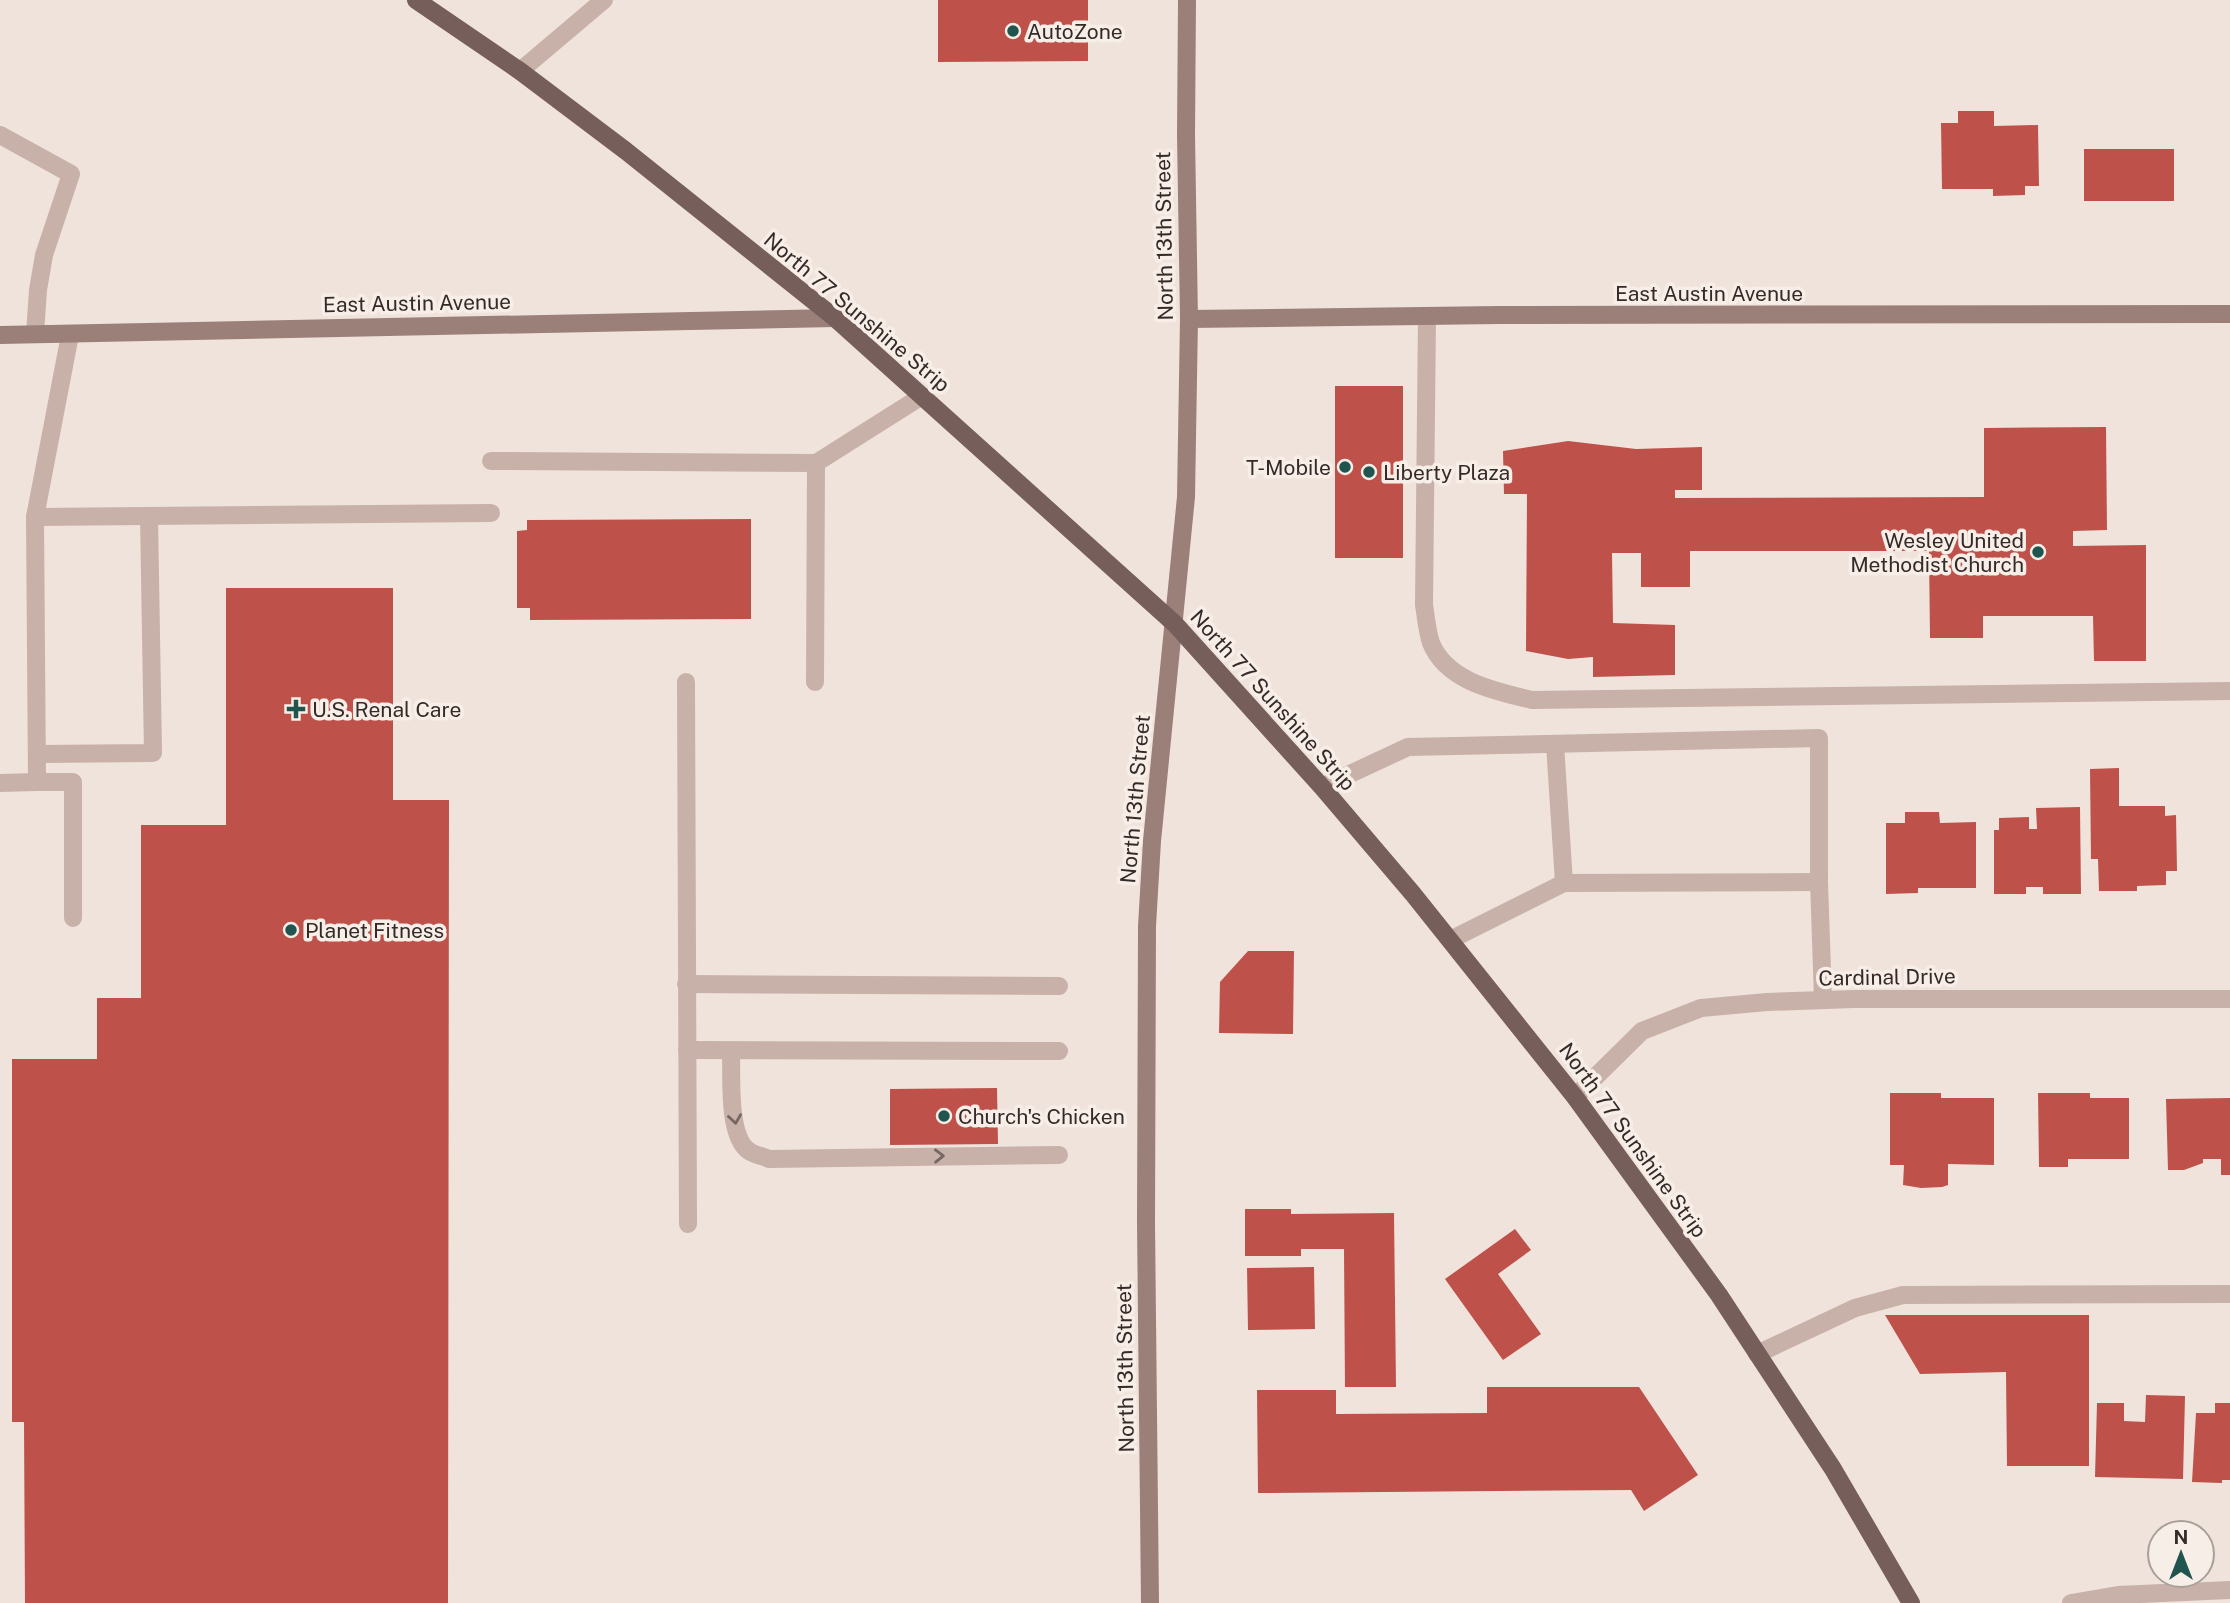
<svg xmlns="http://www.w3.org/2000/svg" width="2230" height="1603" font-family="'Public Sans',sans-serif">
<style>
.building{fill:#bf514b}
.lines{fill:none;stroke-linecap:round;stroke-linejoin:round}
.lane{stroke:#c8b1a8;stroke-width:18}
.street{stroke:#c8b1a8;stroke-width:18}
.secondary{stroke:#9b807a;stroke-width:18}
.primary{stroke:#765e5a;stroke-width:18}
.oneway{stroke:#776762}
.poi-dot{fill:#20544e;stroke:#f8eee8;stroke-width:2.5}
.labels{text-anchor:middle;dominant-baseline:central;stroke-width:7;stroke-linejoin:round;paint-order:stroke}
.poi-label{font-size:21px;fill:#352a28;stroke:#f8eee8;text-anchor:start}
.street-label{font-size:21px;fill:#352a28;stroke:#f8eee8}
</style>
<rect width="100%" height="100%" fill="#f0e3dc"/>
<g class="building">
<polygon points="938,0 1088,0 1088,61 938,62"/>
<polygon points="1958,111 1994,111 1994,126 2038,125 2039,186 2025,186 2025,195 1993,196 1993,189 1942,189 1941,123 1958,123"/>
<rect x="2084" y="149" width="90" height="52"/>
<rect x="1335" y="386" width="68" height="172"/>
<polygon points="2106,427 2107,530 2073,531 2073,546 2146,545 2146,661 2094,661 2093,616 1983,616 1983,638 1930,638 1929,551 1690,551 1690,587 1641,587 1641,553 1612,553 1613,623 1675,625 1675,675 1593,677 1593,657 1568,659 1526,651 1527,494 1504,494 1503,451 1568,441 1636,449 1702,447 1702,490 1675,490 1675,498 1984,497 1984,428"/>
<polygon points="751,519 751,619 530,620 530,608 517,608 517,531 527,530 527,520"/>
<polygon points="226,588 393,588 393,800 449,800 448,1603 25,1603 24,1422 12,1422 12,1059 97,1059 97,998 141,998 141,825 226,825"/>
<polygon points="2119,768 2119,806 2165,806 2165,816 2176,815 2177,871 2166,871 2166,885 2137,886 2137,891 2099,891 2098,859 2091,859 2090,769"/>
<polygon points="2080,807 2081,894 2043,894 2043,887 2026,887 2026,894 1994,894 1994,830 1999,830 1999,818 2029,817 2029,829 2037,829 2036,808"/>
<polygon points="1905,812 1939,812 1940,823 1976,822 1976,888 1918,888 1918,893 1886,894 1886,823 1905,823"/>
<polygon points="1248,951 1294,951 1293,1034 1219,1033 1220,982"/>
<polygon points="997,1088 998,1144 890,1145 890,1089"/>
<polygon points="1890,1093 1941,1093 1941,1098 1994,1098 1994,1165 1948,1164 1948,1185 1942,1187 1921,1188 1903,1185 1904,1165 1890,1165"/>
<polygon points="2038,1093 2090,1093 2090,1098 2129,1098 2129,1159 2068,1159 2068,1167 2039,1167"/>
<polygon points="2230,1098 2230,1175 2221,1175 2221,1159 2203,1159 2203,1163 2184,1170 2168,1170 2166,1099"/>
<polygon points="1245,1209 1291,1209 1291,1214 1394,1213 1396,1387 1345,1387 1344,1249 1301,1249 1301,1256 1245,1256"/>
<polygon points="1515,1229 1531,1250 1498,1274 1541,1334 1503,1360 1445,1279"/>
<polygon points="1314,1267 1315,1329 1248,1330 1247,1268"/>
<polygon points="1885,1315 2089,1315 2089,1466 2007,1466 2006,1372 1920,1374"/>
<polygon points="1487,1387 1639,1387 1698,1475 1644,1511 1631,1490 1258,1493 1257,1390 1336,1390 1336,1414 1487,1413"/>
<polygon points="2146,1395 2185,1396 2183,1479 2095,1477 2097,1403 2124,1403 2124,1421 2145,1422"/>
<polygon points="2215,1403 2230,1403 2230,1480 2222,1480 2222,1483 2192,1482 2196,1413 2215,1413"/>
</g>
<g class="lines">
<g class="lane">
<polyline points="520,71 604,0"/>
<polyline points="0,135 71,174 44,255 38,290 35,334"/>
<path d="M1427,316L1424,605C1426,617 1427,631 1431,643C1447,682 1496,691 1532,700L2230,691"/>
<polyline points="70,335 35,517 491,513"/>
<polyline points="491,461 816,463 815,682"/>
<polyline points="816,463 922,396"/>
<polyline points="686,682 688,1224"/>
<polyline points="1555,744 1564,883"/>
<polyline points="38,754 153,753 149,516"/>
<polyline points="37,782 73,782 73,918"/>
<polyline points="0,783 37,782 35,517"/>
<polyline points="1322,787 1408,747 1819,738 1819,882 1823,1000"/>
<polyline points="1450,940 1564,883 1819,882"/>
<polyline points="686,984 1059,986"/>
<polyline points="687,1050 1059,1051"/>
<path d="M731,1051C732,1076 727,1136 749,1151C754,1155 763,1156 769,1159L1059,1155"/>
<polyline points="1757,1354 1855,1308 1903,1295 2230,1294"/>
</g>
<g class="street">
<polyline points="1575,1097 1642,1031 1701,1008 1767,1002 1854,999 2230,999"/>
<polyline points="2071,1603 2118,1595 2230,1590"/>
</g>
<g class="secondary">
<polyline points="1189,319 1499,315 2230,314"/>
<polyline points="0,335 835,318"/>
<polyline points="1150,1603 1146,1223 1147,926 1152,841 1186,497 1189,319 1186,135 1187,0"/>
</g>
<polyline class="primary" points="416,0 520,71 626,151 835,318 1175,624 1322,787 1413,894 1575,1097 1719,1295 1833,1469 1911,1603"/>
</g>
<defs><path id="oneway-chevron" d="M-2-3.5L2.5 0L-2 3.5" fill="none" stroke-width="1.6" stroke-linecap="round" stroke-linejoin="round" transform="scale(1.75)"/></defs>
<g class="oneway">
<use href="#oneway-chevron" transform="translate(735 1119) rotate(82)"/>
<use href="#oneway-chevron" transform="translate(939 1156) rotate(-1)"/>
</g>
<g class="poi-dot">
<circle cx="1013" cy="31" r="7"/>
<circle cx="1345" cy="467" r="7"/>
<circle cx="1369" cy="472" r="7"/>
<circle cx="2038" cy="552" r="7"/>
<path d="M292.5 698.5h7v7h7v7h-7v7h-7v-7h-7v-7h7z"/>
<circle cx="291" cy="930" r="7"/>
<circle cx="944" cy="1116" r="7"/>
</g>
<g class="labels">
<g class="poi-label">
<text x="1027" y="31">AutoZone</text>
<text x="1331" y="467" text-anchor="end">T-Mobile</text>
<text x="1383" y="472">Liberty Plaza</text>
<text x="2024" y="540" text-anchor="end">Wesley United<tspan x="2024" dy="24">Methodist Church</tspan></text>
<text x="312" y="709">U.S. Renal Care</text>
<text x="305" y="930">Planet Fitness</text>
<text x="958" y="1116">Church's Chicken</text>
</g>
<g class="street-label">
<text transform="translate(1164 236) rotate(-91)">North 13th Street</text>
<text x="1709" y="293">East Austin Avenue</text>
<text transform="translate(417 303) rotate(-1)">East Austin Avenue</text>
<text transform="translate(857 312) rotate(40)">North 77 Sunshine Strip</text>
<text transform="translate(1273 700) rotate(48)">North 77 Sunshine Strip</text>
<text transform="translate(1135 799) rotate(-85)">North 13th Street</text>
<text transform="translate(1887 977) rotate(-1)">Cardinal Drive</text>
<text transform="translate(1633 1140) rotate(54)">North 77 Sunshine Strip</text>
<text transform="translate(1125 1368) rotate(-91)">North 13th Street</text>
</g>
</g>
<g transform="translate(2181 1554)"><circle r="33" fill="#f8eee8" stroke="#aaa09b" stroke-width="2"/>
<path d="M0-5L12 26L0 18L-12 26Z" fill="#20544e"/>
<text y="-10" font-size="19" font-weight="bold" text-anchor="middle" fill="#352a28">N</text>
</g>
</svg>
